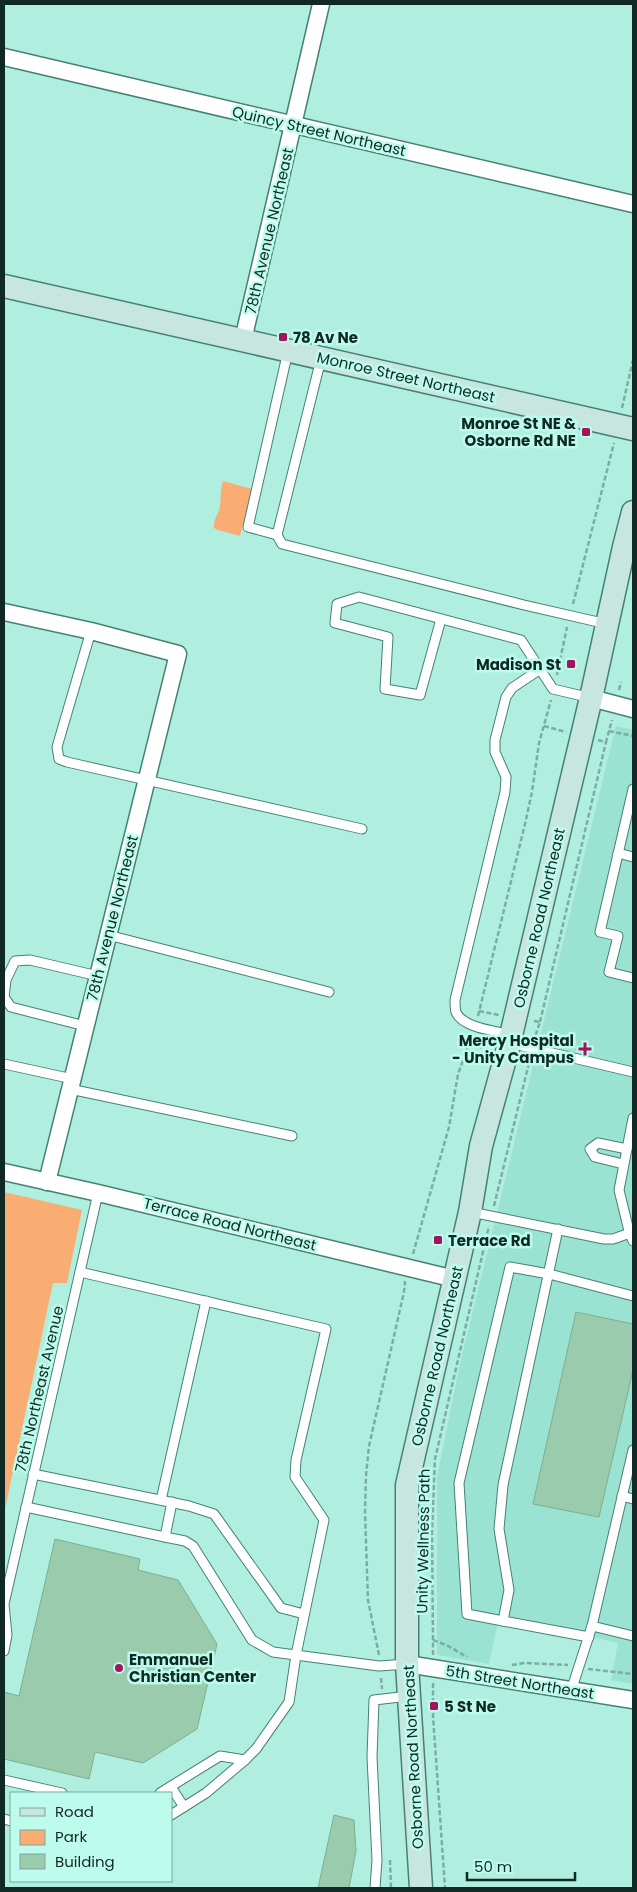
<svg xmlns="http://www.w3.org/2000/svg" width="637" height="1892" font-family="Poppins,sans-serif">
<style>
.built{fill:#9ae2d1}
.green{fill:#faad72}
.building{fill:#9acbad;stroke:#7eae91}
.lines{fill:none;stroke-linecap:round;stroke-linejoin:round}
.lane-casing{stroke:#458174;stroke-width:11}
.street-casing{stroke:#458174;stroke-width:19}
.secondary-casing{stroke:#458174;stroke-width:25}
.path{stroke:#7baea1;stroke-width:2.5;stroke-dasharray:5 2.5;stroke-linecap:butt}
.lane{stroke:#fff;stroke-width:9}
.street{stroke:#fff;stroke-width:16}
.secondary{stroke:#c8e6e0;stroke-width:22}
.poi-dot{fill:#a2145b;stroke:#bdfcec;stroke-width:2}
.labels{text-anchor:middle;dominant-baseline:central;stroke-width:5;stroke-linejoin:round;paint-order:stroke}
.street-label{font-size:15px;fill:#102924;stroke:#bdfcec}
.poi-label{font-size:15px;font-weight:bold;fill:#102924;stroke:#bdfcec;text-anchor:start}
</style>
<rect width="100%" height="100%" fill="#b0efdf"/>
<polygon class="built" points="616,726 633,730 633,1684 611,1680 618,1643 499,1616 489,1664 437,1655 437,1477 459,1368"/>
<g class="green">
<path d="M223,481L252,489L240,536L218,530L214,528C213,520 218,515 220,507C221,499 220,490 223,481Z"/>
<polygon points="4,1192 82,1210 67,1283 53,1283 4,1514"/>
</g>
<g class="building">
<polygon points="576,1312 633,1324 633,1370 599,1517 533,1504"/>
<polygon points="55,1539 140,1559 138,1570 178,1580 217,1644 197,1729 143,1763 95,1752 89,1779 4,1759 4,1692 19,1696"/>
<polygon points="334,1815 354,1820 356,1851 349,1888 318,1888"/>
</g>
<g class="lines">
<g class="lane-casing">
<g id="lane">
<polyline points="288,351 248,527 277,535 282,544 524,605 607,624"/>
<polyline points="277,535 321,359"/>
<polyline points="441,619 420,695 385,689 388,637 335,623 337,604 359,597 521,640 553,689 591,698"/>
<polyline points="91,631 57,747 59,759 67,762 362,829"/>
<polyline points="633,789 600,932 618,936 609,972 633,978"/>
<polyline points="618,853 633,857"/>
<polyline points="108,935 329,992"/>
<polyline points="4,997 6,980 15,961 30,960 98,976"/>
<polyline points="4,997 11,1007 85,1026"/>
<path d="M511,1035C497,1031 462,1028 456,1012C455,1009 455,1004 455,1000L505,792L506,777L495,752V740L506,697L512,688L539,670"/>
<polyline points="510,1043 633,1072"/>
<polyline points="4,1064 73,1079"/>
<polyline points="70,1089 292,1136"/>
<polyline points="633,1118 619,1190 629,1231 633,1241"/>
<polyline points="623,1164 595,1157 590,1149 598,1143 627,1149"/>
<polyline points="471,1212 604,1239 613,1239 630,1233"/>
<polyline points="558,1229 503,1485 499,1529 509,1590 503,1621 589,1637"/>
<polyline points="80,1272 326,1329 296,1460 295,1477 324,1520 296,1655 289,1702 256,1749 245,1760 206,1793 171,1815"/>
<polyline points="33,1474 189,1506 214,1514 281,1608 304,1614"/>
<polyline points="622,1496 633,1499"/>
<polyline points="161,1500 206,1301"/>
<polyline points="172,1502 165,1537 185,1541 193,1546 252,1640 273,1652 379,1666 407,1664"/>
<polyline points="26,1507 165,1537"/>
<polyline points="503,1621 467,1614 459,1483 510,1267 549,1274 633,1296"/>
<polyline points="592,1626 633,1636"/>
<polyline points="4,1651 7,1635 4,1604 98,1193"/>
<polyline points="571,1691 592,1626 633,1450"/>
<polyline points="4,1780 62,1793"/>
<polyline points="171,1787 184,1807"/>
<polyline points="160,1793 220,1756 245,1760"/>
<polyline points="4,1819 11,1821"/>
<polyline points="375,1888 377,1860 372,1757 374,1700 409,1696"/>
</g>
</g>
<g class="street-casing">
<g id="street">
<polyline points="4,57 633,204"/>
<polyline points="243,340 321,4"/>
<polyline points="4,612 91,631 178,654 47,1182"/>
<polyline points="591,698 633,709"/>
<polyline points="4,1172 98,1193 455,1279"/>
<polyline points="407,1664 633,1700"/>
</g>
</g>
<g class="secondary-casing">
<g id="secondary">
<polyline points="4,286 633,429"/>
<polyline points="421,1888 407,1664 407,1485 470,1212 481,1146 508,1048 591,698 624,547 633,512"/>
</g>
</g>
<g class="path">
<polyline points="622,408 633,360"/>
<polyline points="573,604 614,443"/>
<polyline points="557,675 567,627"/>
<polyline points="619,690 621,682"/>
<polyline points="544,726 566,732"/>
<polyline points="609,731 633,736"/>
<polyline points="598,740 606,742 612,720"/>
<polyline points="479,1011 499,1015"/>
<polyline points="478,1016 525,824 532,792 539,743 551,700"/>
<polyline points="534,1021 540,1022 535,1037"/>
<polyline points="540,1022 606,742"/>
<polyline points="470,1044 490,1050"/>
<polyline points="494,1206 529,1063"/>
<polyline points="413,1254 449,1127 458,1074 472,1035"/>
<polyline points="433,1640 432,1533 435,1459 489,1226"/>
<polyline points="379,1655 368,1600 365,1513 366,1475 369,1446 404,1292 405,1281"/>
<polyline points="433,1655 433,1640 448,1646 467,1657"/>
<polyline points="512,1665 525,1663 568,1665"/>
<polyline points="588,1669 633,1674"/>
<polyline points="381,1678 382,1689"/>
<polyline points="433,1683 433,1716 445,1888"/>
<polyline points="390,1860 391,1888"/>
</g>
<use href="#lane" class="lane"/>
<use href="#street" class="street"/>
<use href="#secondary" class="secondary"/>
</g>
<g class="poi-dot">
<rect x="278" y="332" width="10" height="10" rx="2.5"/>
<rect x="581" y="427" width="10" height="10" rx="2.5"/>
<rect x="566" y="659" width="10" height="10" rx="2.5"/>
<path d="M582.5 1041.5h5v5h5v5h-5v5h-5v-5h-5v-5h5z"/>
<rect x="433" y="1235" width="10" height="10" rx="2.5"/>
<circle cx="119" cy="1668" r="5"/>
<rect x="429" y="1701" width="10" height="10" rx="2.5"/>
</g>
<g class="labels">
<g class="street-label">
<text transform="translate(319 131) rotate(13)">Quincy Street Northeast</text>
<text transform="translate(269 231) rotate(-77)">78th Avenue Northeast</text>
<text transform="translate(406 377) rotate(13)">Monroe Street Northeast</text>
<text transform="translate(112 918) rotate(-76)">78th Avenue Northeast</text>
<text transform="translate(539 918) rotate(-77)">Osborne Road Northeast</text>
<text transform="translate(230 1224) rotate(14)">Terrace Road Northeast</text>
<text transform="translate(437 1356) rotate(-77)">Osborne Road Northeast</text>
<text transform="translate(39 1389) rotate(-77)">78th Northeast Avenue</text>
<text transform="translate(423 1541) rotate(-89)">Unity Wellness Path</text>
<text transform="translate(520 1682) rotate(9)">5th Street Northeast</text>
<text transform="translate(413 1757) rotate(-93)">Osborne Road Northeast</text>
</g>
<g class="poi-label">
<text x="293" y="337">78 Av Ne</text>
<text x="576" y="423" text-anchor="end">Monroe St NE &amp;<tspan x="576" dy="17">Osborne Rd NE</tspan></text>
<text x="561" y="664" text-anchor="end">Madison St</text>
<text x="574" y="1040" text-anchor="end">Mercy Hospital<tspan x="574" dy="17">- Unity Campus</tspan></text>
<text x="448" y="1240">Terrace Rd</text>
<text x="129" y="1659">Emmanuel<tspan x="129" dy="17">Christian Center</tspan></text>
<text x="444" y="1706">5 St Ne</text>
</g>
</g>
<rect width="637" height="1892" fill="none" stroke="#102924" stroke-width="10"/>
<rect x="10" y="1792" width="162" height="90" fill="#bdfcec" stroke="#78a89c"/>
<rect x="20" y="1808" width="25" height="8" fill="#c8e6e0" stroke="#78a89c"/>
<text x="55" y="1817" font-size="15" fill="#102924">Road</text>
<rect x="20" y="1830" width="25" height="15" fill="#faad72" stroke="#78a89c"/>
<text x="55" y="1842" font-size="15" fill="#102924">Park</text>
<rect x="20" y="1854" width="25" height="15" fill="#9acbad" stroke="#78a89c"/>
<text x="55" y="1867" font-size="15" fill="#102924">Building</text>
<path d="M467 1872v8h108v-8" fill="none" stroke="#102924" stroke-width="2.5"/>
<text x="474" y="1872" font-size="15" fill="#102924" stroke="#bdfcec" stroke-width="4" paint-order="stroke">50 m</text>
</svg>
